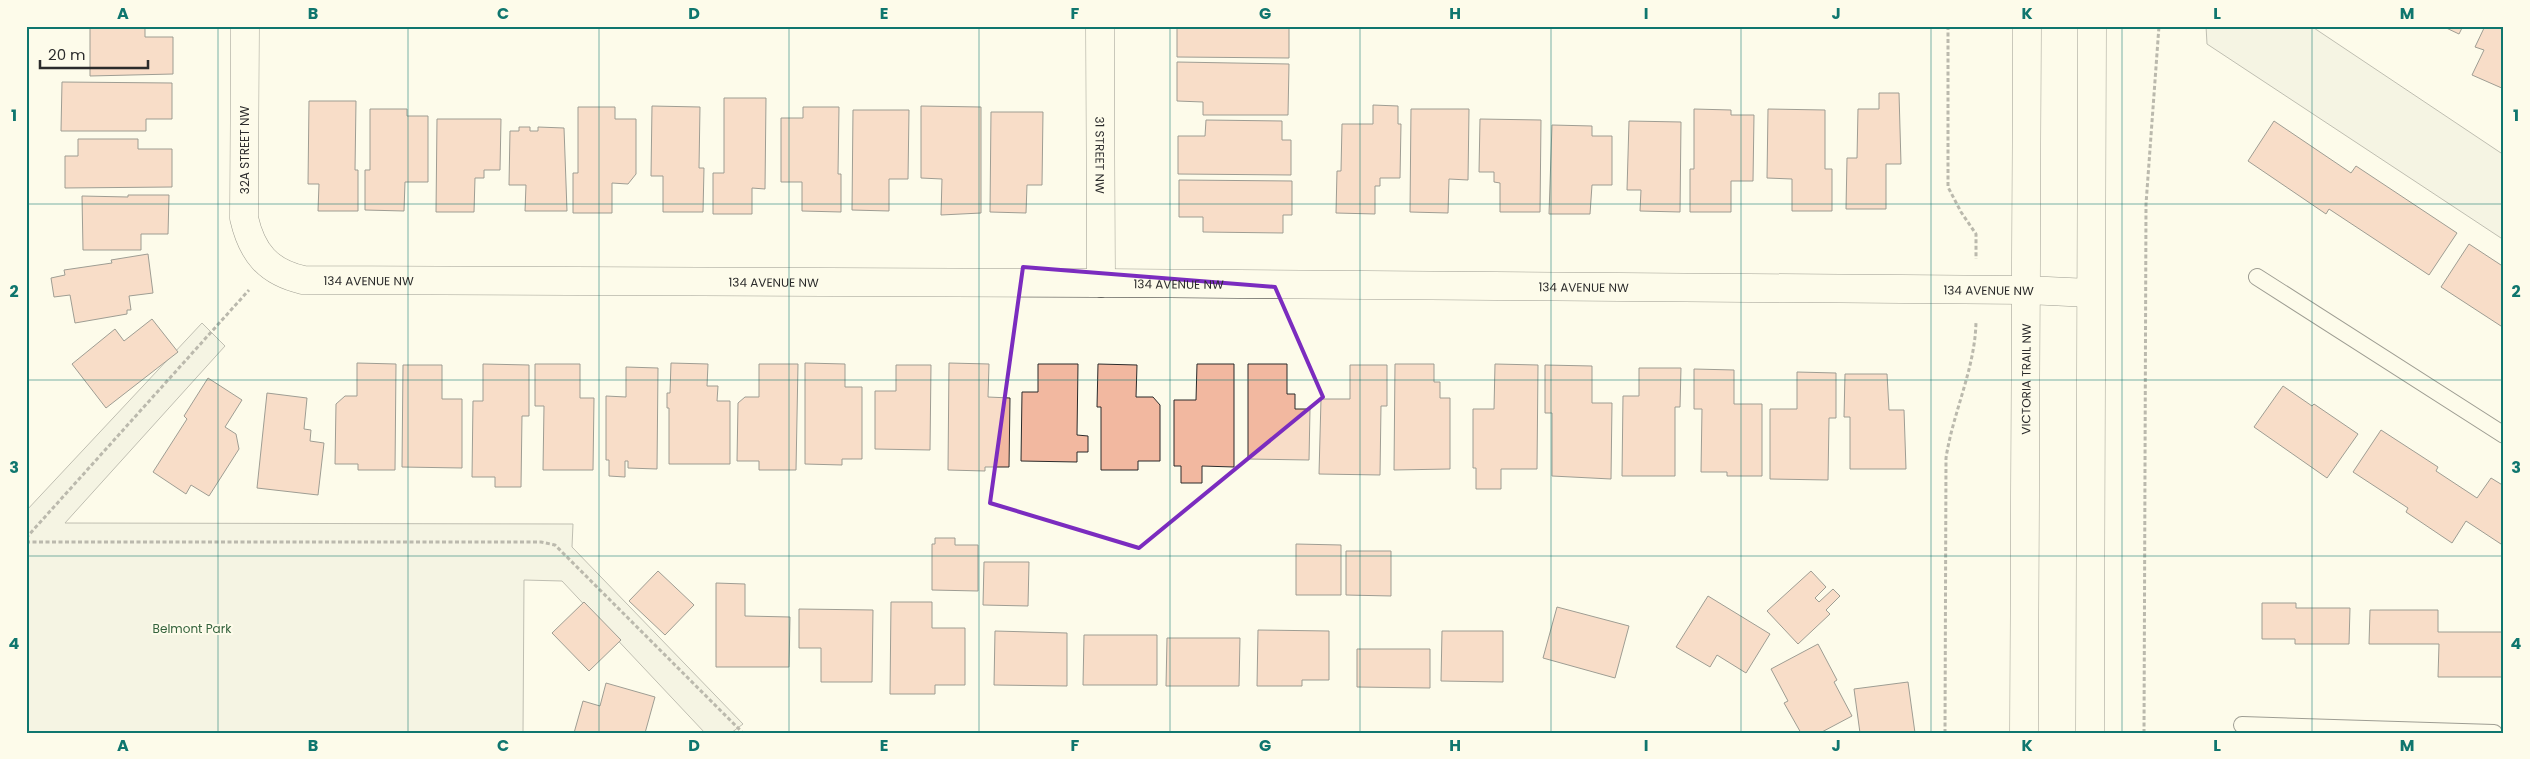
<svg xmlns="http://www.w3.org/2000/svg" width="2530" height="759" font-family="Poppins,sans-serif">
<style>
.green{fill:#ecebdb;stroke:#74746e}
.building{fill:#f2b8a0;stroke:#2b2b2b}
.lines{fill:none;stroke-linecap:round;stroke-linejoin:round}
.service-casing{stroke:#2b2b2b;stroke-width:18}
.minor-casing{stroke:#2b2b2b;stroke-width:29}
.secondary-casing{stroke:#2b2b2b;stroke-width:29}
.path{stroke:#6a6964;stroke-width:3;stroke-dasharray:4 2.5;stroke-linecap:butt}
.service{stroke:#fdfbea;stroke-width:16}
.minor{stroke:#fdfbea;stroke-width:28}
.secondary{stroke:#fdfbea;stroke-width:28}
.marked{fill:none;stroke:#7b2cbf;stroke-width:4;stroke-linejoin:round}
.grid{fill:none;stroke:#0f766e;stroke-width:1;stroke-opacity:0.55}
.labels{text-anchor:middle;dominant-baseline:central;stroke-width:4;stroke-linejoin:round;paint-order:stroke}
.street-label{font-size:12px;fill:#2b2b2b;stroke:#fdfbea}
.park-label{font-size:12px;fill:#34623c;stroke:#fdfbea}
.neatline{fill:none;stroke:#0f766e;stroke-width:2}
.grid-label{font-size:16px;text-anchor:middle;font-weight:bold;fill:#0f766e}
</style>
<rect width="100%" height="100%" fill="#fdfbea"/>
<g class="green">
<polygon points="2206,26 2311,26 2504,155 2504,240 2207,44"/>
<polygon points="202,323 225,346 65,523 573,524 572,547 743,724 731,733 705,733 562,581 524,580 523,733 26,733 26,511"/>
</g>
<g class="building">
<polygon points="90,26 145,27 145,37 173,37 173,74 90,76"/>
<polygon points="1177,26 1289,26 1289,58 1177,57"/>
<polygon points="2442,26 2463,26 2459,34"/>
<polygon points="2485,26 2504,26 2504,89 2472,75 2484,50 2475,47"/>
<polygon points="1177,62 1289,64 1288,115 1203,115 1203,102 1177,101"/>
<polygon points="62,82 172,83 172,119 146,119 146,131 61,131"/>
<polygon points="1879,93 1899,93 1901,164 1886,164 1886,209 1846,209 1847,158 1857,158 1858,109 1879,109"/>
<polygon points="724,98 766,98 765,189 752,188 752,214 713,214 713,173 724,173"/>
<polygon points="309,101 356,101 355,170 358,170 358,211 318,211 319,184 308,184"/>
<polygon points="1373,105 1398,106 1398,124 1401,124 1400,178 1380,178 1380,186 1375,186 1375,214 1336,213 1337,171 1341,171 1342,124 1373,124"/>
<polygon points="652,106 700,107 699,168 704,168 703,212 663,212 663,176 651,176"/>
<polygon points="921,106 981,107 981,213 941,215 942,179 921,178"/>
<polygon points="578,107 615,107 615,119 636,119 636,174 628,184 612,183 612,213 573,213 573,173 578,173"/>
<polygon points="803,107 839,107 838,174 841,174 841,212 802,211 802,182 781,182 781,118 803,118"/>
<polygon points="370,109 407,109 407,116 428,116 428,182 405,182 404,211 365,210 365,170 370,170"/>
<polygon points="1411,109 1469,109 1468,180 1449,179 1448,213 1410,212"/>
<polygon points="1694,109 1731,110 1731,115 1754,115 1753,181 1731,181 1731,212 1690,212 1690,169 1694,169"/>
<polygon points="1768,109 1825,110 1825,169 1832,169 1832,211 1792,211 1792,179 1767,178"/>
<polygon points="853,110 909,110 908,179 889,179 889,211 852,210"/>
<polygon points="991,112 1043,112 1042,185 1027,185 1026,213 990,212"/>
<polygon points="437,119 501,119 500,170 484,170 484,178 475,178 474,212 436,212"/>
<polygon points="1480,119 1541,120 1540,212 1500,212 1500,183 1494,182 1494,172 1479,172"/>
<polygon points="1206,120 1282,121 1282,140 1291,140 1291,175 1178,174 1178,136 1205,136"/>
<polygon points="1629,121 1681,122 1680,212 1640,211 1641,190 1627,190"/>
<polygon points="2274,121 2351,173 2356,166 2457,233 2429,275 2329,209 2326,214 2248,161"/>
<polygon points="1552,125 1592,126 1592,136 1612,136 1612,185 1592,185 1590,214 1549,214"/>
<polygon points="519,127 530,127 530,131 538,131 538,127 564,128 567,211 525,211 526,185 509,185 510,131 519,131"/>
<polygon points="78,139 138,139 138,149 172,149 172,187 65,188 65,156 78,156"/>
<polygon points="1179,180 1292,181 1292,215 1283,215 1283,233 1203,232 1203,217 1179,217"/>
<polygon points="128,195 169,195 168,234 141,234 141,250 83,250 82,196 128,197"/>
<polygon points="2469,244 2504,267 2504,328 2441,287"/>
<polygon points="148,254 153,293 129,296 131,310 127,310 127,314 75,323 70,295 54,297 51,278 65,275 64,270 112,263 111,260"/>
<polygon points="152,319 178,352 106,408 72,364 115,329 124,341"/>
<polygon points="357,363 396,364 395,470 358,470 358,464 335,464 336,404 345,396 357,396"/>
<polygon points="671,363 708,364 707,386 718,386 717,401 730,401 730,464 669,464 669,408 667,408 667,393 670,393"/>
<polygon points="805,363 845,364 845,387 862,387 862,459 842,459 842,465 805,464"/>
<polygon points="949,363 989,364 988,397 1010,398 1009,467 985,467 985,471 948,470"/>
<polygon points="483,364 529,365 529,416 522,416 521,487 495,487 495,477 472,477 473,401 483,401"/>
<polygon points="535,364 580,364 580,398 594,398 593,470 543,470 544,406 535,406"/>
<polygon points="759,364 798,364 796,470 759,470 759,461 737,461 738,403 745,397 759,397"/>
<polygon points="1038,364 1078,364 1077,435 1088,436 1088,452 1077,452 1077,462 1021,461 1022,392 1038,392"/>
<polygon points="1098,364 1137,365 1136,397 1153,397 1160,405 1160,461 1138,461 1138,470 1101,470 1101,407 1097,407"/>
<polygon points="1197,364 1234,364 1234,467 1202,466 1202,483 1181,483 1181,466 1174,466 1174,400 1196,400"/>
<polygon points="1248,364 1287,364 1287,394 1295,394 1295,409 1310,409 1309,460 1248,459"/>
<polygon points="1395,364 1434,364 1434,382 1440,382 1440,398 1450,398 1450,469 1394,470"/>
<polygon points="1495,364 1538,365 1537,469 1501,469 1501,489 1476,489 1476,468 1473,468 1473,409 1494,409"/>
<polygon points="403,365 442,365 442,399 462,399 462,468 402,467"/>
<polygon points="896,365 931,365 930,450 875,449 875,391 896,391"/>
<polygon points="1350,365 1387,365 1387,406 1381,406 1380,475 1319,474 1321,399 1350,399"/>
<polygon points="1545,365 1592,366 1592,403 1612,403 1611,479 1552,476 1552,413 1545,413"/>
<polygon points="626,367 658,368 657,469 628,468 628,461 625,461 625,477 609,476 609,460 606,460 606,396 626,397"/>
<polygon points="1639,368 1681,368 1680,407 1675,407 1675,476 1622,476 1623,396 1639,396"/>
<polygon points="1694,369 1734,370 1734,404 1762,404 1762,476 1727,476 1727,472 1701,472 1702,409 1694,409"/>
<polygon points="1797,372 1836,373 1836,418 1829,418 1828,480 1770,479 1770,409 1797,409"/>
<polygon points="1845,374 1887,374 1889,410 1904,410 1906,469 1850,469 1850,417 1844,417"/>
<polygon points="208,378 242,400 225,427 236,434 239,449 209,496 191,485 186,494 153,472 187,419 184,416"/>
<polygon points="2283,386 2312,406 2314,404 2358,434 2327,478 2254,427"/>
<polygon points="267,393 307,398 304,429 311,430 310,441 324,443 318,495 257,488"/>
<polygon points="2381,430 2438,467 2436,471 2477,498 2491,478 2504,486 2504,546 2466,521 2452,543 2406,512 2408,508 2353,472"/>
<polygon points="935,538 955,538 955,545 978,545 978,591 932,590 932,544 935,544"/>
<polygon points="1296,544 1341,545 1341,595 1296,595"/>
<polygon points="1346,551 1391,551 1391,596 1346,595"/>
<polygon points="984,562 1029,562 1028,606 983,605"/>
<polygon points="658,571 694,605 665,635 629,601"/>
<polygon points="1811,571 1826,587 1815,598 1819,602 1833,589 1840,596 1826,610 1830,614 1798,644 1767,611"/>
<polygon points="716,583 745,584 745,616 790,617 789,667 716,667"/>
<polygon points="1708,596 1770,634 1746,673 1717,655 1710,667 1676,647"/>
<polygon points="584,602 621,640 589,671 552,633"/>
<polygon points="891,602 932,602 932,628 965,628 965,685 935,685 935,694 890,694"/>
<polygon points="2262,603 2296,603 2296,608 2350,608 2349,644 2295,644 2295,639 2262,639"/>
<polygon points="1557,607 1629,626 1615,678 1543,658"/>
<polygon points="799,609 873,610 872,682 821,682 821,648 799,648"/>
<polygon points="2370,610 2438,610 2438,632 2504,632 2504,677 2438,677 2439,644 2369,644"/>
<polygon points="1258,630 1329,631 1329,680 1302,680 1302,686 1257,686"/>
<polygon points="995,631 1067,633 1067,686 994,685"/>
<polygon points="1442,631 1503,631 1503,682 1441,681"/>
<polygon points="1084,635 1157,635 1157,685 1083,685"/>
<polygon points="1167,638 1240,638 1239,686 1166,686"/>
<polygon points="1818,644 1837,680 1834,682 1852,716 1820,733 1801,733 1784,703 1788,701 1771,669"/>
<polygon points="1357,649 1430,649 1430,688 1357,687"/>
<polygon points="1908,682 1915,733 1860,733 1854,689"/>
<polygon points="606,683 655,697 645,733 574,733 583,701 600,706"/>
</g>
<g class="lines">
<g class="service-casing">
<g id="service">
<polyline points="2257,277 2504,435"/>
<polyline points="2242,725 2494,733"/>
</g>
</g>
<g class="minor-casing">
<g id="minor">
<path id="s1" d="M245,26L244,218C252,253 268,272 303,280L1101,283L2026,290L2090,293"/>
<path id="s2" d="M1100,26L1101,283"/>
</g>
</g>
<g class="secondary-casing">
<g id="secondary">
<path id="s3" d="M2024,733L2027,26"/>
<polyline points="2090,733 2092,26"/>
</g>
</g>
<g class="path">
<polyline points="1948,26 1948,187 1961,212 1976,234 1976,259"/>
<polyline points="26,538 249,290"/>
<polyline points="26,542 541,542 555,545 743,733"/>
<path d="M1945,733L1946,458C1953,412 1975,369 1976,322"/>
<polyline points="2144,733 2146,204 2159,26"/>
</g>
<use href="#service" class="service"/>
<use href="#minor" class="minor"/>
<use href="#secondary" class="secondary"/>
</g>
<path d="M0 0H2530V759H0ZM1023,267L1275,287L1323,397L1139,548L990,503Z" fill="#fdfbea" fill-opacity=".55" fill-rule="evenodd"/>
<path class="marked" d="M1023,267L1275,287L1323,397L1139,548L990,503Z"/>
<path class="grid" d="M218,26V733M408,26V733M599,26V733M789,26V733M979,26V733M1170,26V733M1360,26V733M1551,26V733M1741,26V733M1931,26V733M2122,26V733M2312,26V733M26,204H2504M26,380H2504M26,556H2504"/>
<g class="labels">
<g class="street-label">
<text transform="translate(244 150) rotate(-90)">32A STREET NW</text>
<text stroke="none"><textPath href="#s2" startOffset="129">31 STREET NW</textPath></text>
<text stroke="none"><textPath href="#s1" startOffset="349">134 AVENUE NW</textPath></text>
<text stroke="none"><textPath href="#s1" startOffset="754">134 AVENUE NW</textPath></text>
<text stroke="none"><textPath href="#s1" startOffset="1159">134 AVENUE NW</textPath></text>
<text stroke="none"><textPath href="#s1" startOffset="1564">134 AVENUE NW</textPath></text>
<text stroke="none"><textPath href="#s1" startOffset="1969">134 AVENUE NW</textPath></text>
<text stroke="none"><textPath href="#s3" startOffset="354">VICTORIA TRAIL NW</textPath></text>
</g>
<g class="park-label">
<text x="192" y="628">Belmont Park</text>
</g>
</g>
<rect width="2530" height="759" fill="none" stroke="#fdfbea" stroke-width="55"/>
<path d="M40 60v8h108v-8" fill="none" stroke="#2b2b2b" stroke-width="2.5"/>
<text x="48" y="60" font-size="15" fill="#2b2b2b" stroke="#fdfbea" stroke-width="4" paint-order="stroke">20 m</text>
<rect x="28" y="28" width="2474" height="704" class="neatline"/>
<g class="grid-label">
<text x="123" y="19">A</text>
<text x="313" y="19">B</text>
<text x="503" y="19">C</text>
<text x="694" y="19">D</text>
<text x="884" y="19">E</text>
<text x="1075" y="19">F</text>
<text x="1265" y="19">G</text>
<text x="1455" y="19">H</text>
<text x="1646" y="19">I</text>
<text x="1836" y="19">J</text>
<text x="2027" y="19">K</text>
<text x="2217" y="19">L</text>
<text x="2407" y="19">M</text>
<text x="14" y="121">1</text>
<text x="2516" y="121">1</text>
<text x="14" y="297">2</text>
<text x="2516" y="297">2</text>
<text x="14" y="473">3</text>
<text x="2516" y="473">3</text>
<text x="14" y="649">4</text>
<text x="2516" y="649">4</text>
<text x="123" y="751">A</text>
<text x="313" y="751">B</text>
<text x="503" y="751">C</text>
<text x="694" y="751">D</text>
<text x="884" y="751">E</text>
<text x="1075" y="751">F</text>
<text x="1265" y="751">G</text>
<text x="1455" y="751">H</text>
<text x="1646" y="751">I</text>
<text x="1836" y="751">J</text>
<text x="2027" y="751">K</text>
<text x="2217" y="751">L</text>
<text x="2407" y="751">M</text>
</g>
</svg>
